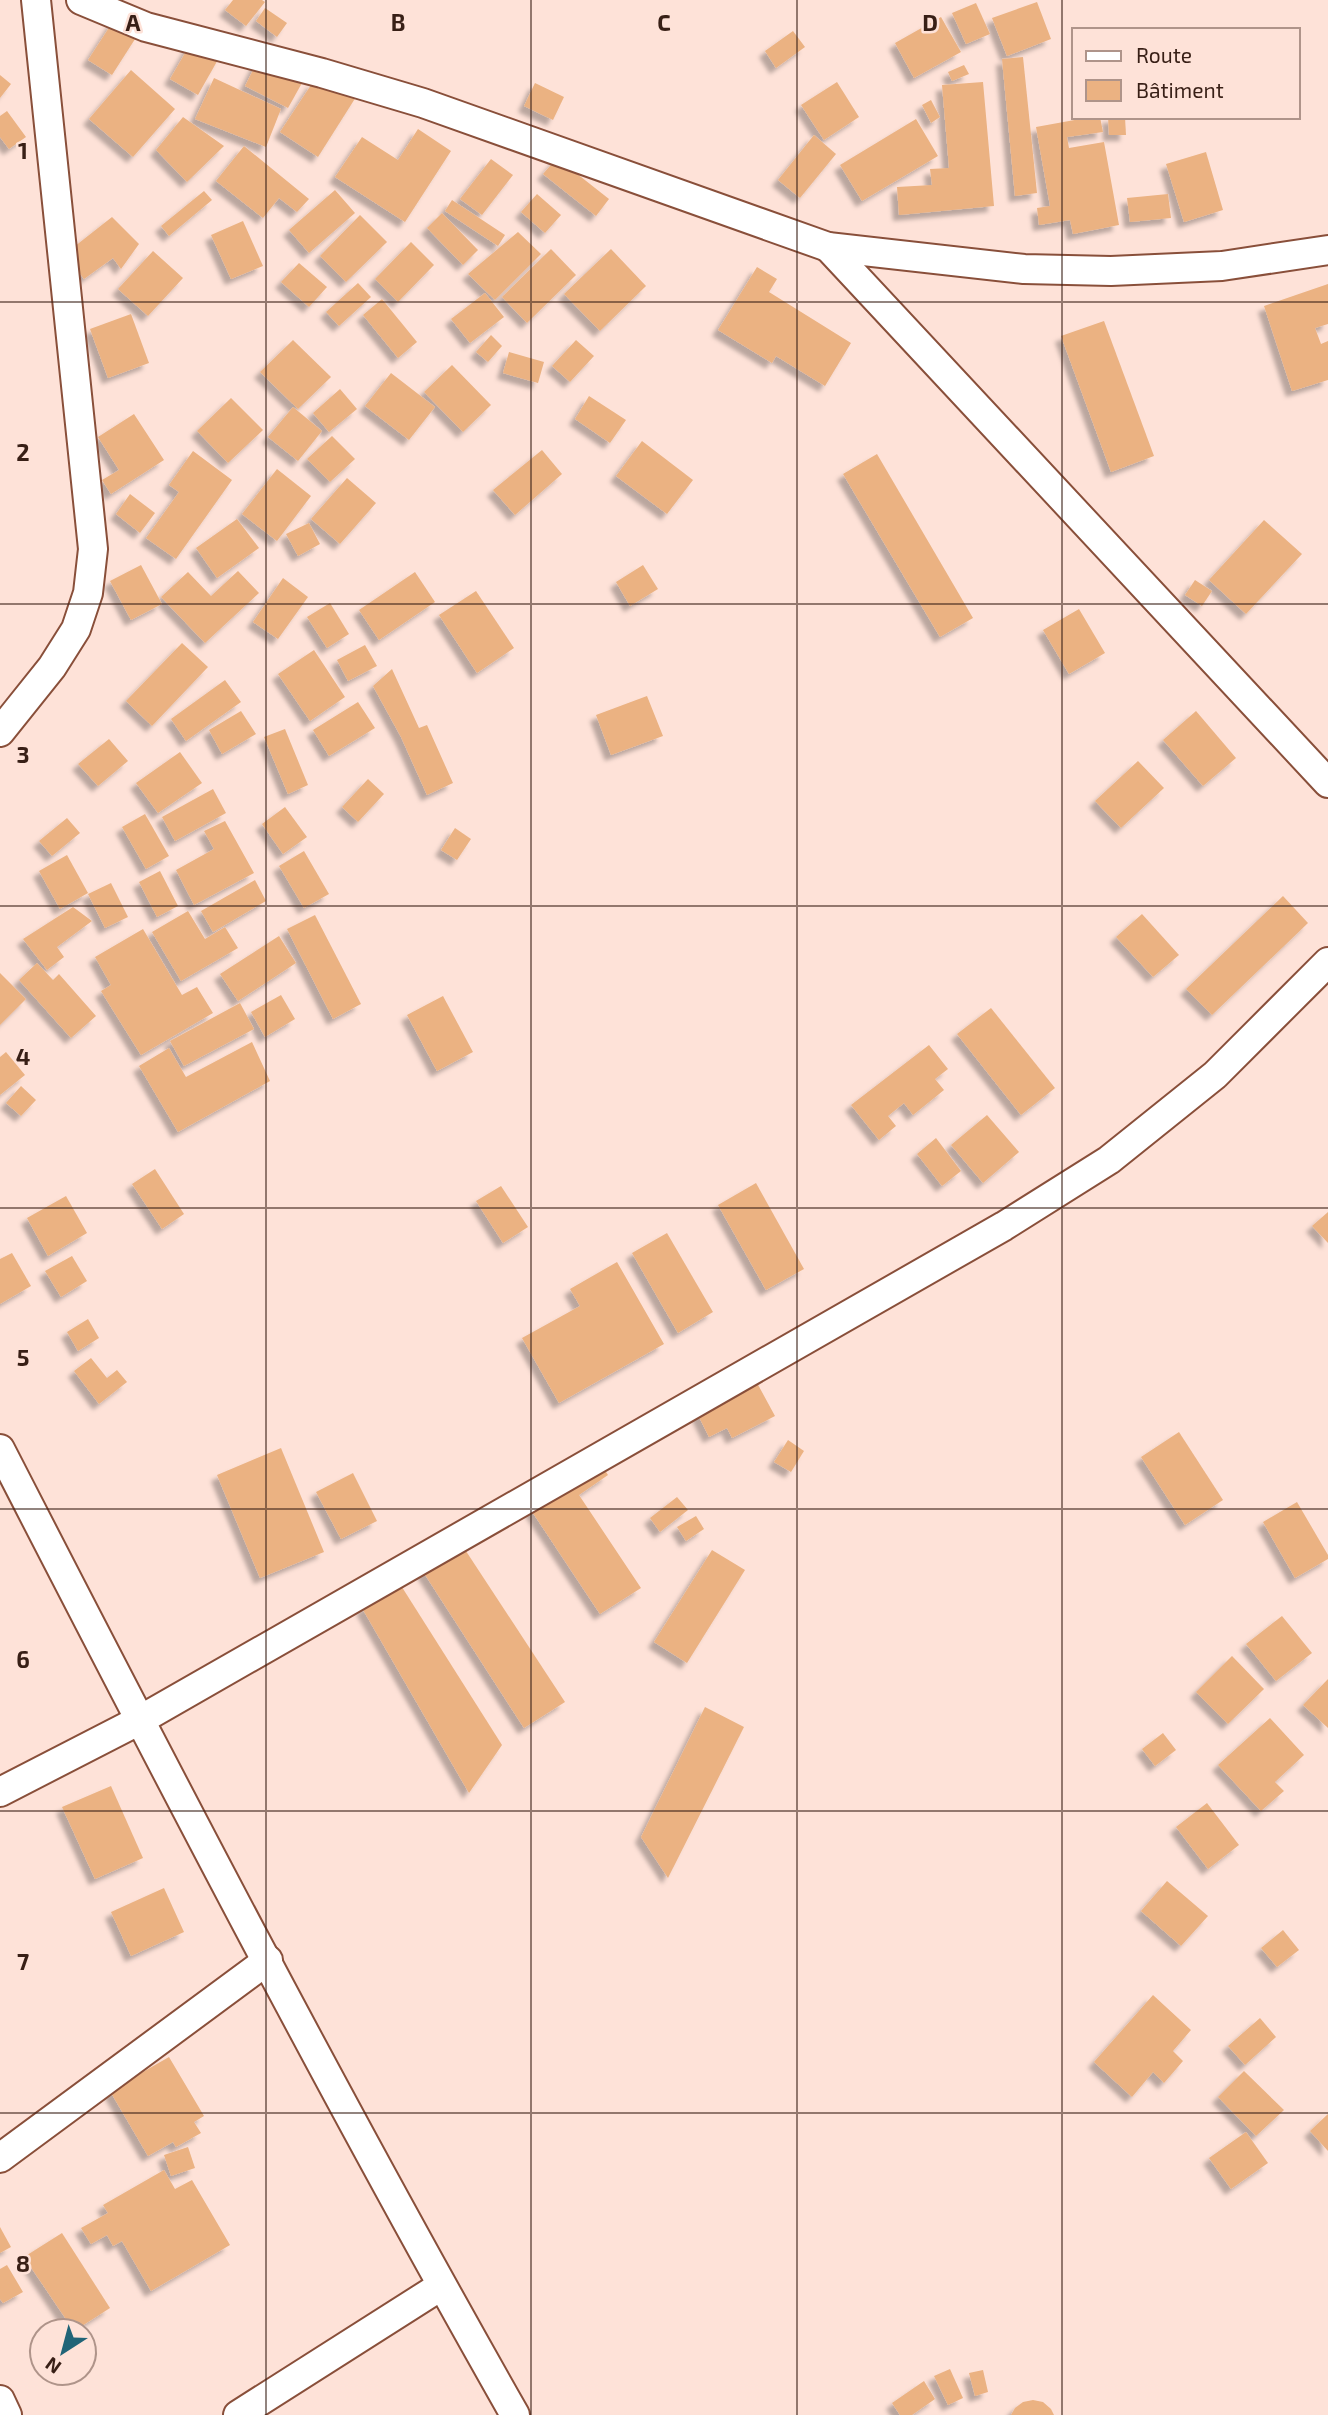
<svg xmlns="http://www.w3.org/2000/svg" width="1328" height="2415" font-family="'Exo 2',sans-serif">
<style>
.building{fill:#ebb282;filter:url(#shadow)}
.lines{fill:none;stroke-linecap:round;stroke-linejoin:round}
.minor-casing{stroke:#894f3a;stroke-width:32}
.minor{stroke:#fff;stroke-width:28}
.grid{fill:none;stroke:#381f16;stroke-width:2;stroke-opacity:0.55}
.grid-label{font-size:23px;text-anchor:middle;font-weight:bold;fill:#381f16;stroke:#fee2d8;stroke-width:5;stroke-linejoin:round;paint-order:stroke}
</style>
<defs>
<filter id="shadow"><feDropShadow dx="-6" dy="6" stdDeviation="2" flood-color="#0004"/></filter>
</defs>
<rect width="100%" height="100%" fill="#fee2d8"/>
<g class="building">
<polygon points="233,0 262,0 265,2 246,26 225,10"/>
<polygon points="1037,2 1051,39 1007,56 992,18"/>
<polygon points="976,3 990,34 966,44 952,13"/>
<polygon points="265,8 287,23 277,37 256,21"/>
<polygon points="941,17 961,52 914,78 895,43"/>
<polygon points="114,20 137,36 112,75 88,60"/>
<polygon points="793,31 805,47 776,68 765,51"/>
<polygon points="192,41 220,56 198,95 170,79"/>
<polygon points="1023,57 1037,193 1015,196 1002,59"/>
<polygon points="258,60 302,83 288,108 245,86"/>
<polygon points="964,65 969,74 952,81 948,72"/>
<polygon points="131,70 175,109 133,157 89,119"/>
<polygon points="0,75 11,84 0,98"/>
<polygon points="214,78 281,109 266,147 195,119"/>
<polygon points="313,82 356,97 318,157 280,132"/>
<polygon points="837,82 859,117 824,140 801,105"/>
<polygon points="983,82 994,206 899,215 897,187 932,185 930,169 949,168 942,85"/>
<polygon points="535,83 564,97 553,120 524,106"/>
<polygon points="931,100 940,117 931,123 922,105"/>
<polygon points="7,111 26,137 9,149 0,137 0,116"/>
<polygon points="183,117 224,146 187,182 156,150"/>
<polygon points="1091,117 1100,117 1103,132 1067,137 1069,148 1104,142 1119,225 1073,234 1070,220 1039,225 1037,208 1050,206 1036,127"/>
<polygon points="1108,117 1125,117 1126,135 1109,135"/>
<polygon points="916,119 938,156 862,201 840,165"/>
<polygon points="418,129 451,151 405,222 335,177 362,137 398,160"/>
<polygon points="814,135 836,154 800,198 778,180"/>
<polygon points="244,146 309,199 297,212 279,198 263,218 216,181"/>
<polygon points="1206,152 1223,210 1184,222 1166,164"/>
<polygon points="557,158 609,199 596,216 543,174"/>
<polygon points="491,159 513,175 482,215 460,199"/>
<polygon points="335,190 355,213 309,253 289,230"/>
<polygon points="204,191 212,200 169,236 161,226"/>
<polygon points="537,194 561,215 545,233 521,212"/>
<polygon points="1168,194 1171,218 1130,222 1127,198"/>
<polygon points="452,200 505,235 498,246 445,211"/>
<polygon points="442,213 478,250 463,265 427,228"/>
<polygon points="360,215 387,242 346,282 320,256"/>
<polygon points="112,217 139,244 121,269 113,258 84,279 65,254"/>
<polygon points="243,221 263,266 231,279 211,235"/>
<polygon points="518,232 541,254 495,300 468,274"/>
<polygon points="411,242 434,265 398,302 375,279"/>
<polygon points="551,249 576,275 527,323 502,297"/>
<polygon points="611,249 646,286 600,331 564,294"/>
<polygon points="153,251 183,278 148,316 118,289"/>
<polygon points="299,263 327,287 309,307 281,282"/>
<polygon points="757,267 777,279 769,292 851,343 825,386 776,356 772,363 718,330"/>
<polygon points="358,283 371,297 339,326 326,312"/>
<polygon points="1328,284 1328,324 1315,328 1321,344 1328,341 1328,380 1292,391 1264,306"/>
<polygon points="485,293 504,317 470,343 451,319"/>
<polygon points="382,299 417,342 398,358 363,315"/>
<polygon points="131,314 149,363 108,378 90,329"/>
<polygon points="1104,321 1154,456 1111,472 1061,336"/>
<polygon points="491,335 502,346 488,362 476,352"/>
<polygon points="293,340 331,377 298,409 260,372"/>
<polygon points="576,340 594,356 570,382 552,366"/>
<polygon points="509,352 544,362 538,383 503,373"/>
<polygon points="452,365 491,405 463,432 424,392"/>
<polygon points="391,373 435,407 409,440 365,406"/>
<polygon points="340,389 357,409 329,432 313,413"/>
<polygon points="589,396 626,420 610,443 575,419"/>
<polygon points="231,398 263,430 228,463 197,431"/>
<polygon points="293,407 322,431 298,461 268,437"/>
<polygon points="134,414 164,460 111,494 102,480 119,470 98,437"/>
<polygon points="332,436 355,459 330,482 307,459"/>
<polygon points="642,441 693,480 667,514 616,476"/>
<polygon points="542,450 562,474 515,515 493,490"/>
<polygon points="193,451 232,480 176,559 146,538 179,492 169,485"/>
<polygon points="877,454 973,618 940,637 843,474"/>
<polygon points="277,469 311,496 277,541 242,514"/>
<polygon points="347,478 376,503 340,544 311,519"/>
<polygon points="130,494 155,513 140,533 116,514"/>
<polygon points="237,519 259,548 217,578 196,548"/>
<polygon points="1264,520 1302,554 1246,614 1209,580"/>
<polygon points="309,523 320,544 298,556 286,534"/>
<polygon points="141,565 162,604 131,620 110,581"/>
<polygon points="643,565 658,589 630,606 616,582"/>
<polygon points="238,571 259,593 205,643 161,597 188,572 211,596"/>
<polygon points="415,572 435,602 379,640 359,610"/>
<polygon points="283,578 308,597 278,639 253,622"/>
<polygon points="1195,580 1212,591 1202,606 1185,595"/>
<polygon points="476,591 514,648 477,673 439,615"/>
<polygon points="330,603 349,634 327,648 307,617"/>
<polygon points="1079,609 1105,653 1069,674 1043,630"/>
<polygon points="182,643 208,667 152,726 126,701"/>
<polygon points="365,645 377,666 348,681 337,660"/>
<polygon points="314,650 345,697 310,721 278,674"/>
<polygon points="392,669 419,728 427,725 453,783 427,795 401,737 373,686"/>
<polygon points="225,680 241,702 186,741 171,719"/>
<polygon points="647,696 663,736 611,755 596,715"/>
<polygon points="358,702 375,728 329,756 313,730"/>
<polygon points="241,711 256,734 222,754 209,730"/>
<polygon points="1196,711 1236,758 1203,786 1163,740"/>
<polygon points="285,729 308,785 288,794 264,737"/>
<polygon points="109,739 128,761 98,786 78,764"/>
<polygon points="180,752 202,783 158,813 136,783"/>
<polygon points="1138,761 1164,788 1121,828 1095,801"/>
<polygon points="368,779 384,794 358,822 342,807"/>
<polygon points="213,789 226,813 175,841 162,817"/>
<polygon points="285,807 307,837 283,854 262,824"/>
<polygon points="145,814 169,856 146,869 122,827"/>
<polygon points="67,818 80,833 52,856 39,841"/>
<polygon points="225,821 254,873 194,905 176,870 214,849 204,831"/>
<polygon points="455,828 471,839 457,860 441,850"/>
<polygon points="304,851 329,894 304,908 279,866"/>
<polygon points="67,855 88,893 60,909 39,871"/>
<polygon points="160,871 178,906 157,917 139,882"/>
<polygon points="255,880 266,901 213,932 201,911"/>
<polygon points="111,883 128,917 105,928 88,894"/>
<polygon points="1283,896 1308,923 1212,1015 1186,989"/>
<polygon points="73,907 92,921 57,947 64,957 47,970 23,939"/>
<polygon points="188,911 205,939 225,927 238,948 181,981 152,932"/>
<polygon points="1142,914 1179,955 1153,977 1116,937"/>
<polygon points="315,915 361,1004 333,1019 287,929"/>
<polygon points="143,929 182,995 197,987 213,1013 141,1055 101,991 111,985 95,957"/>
<polygon points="279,936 296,963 238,1001 220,974"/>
<polygon points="37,963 53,980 59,974 96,1016 71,1038 19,980"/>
<polygon points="0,973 26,999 0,1025"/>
<polygon points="281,995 295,1019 265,1037 251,1012"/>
<polygon points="443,996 473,1052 437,1071 407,1015"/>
<polygon points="240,1003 254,1029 184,1066 170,1041"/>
<polygon points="991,1008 1055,1088 1021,1115 957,1034"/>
<polygon points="252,1042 270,1081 178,1132 139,1066 169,1048 186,1077"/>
<polygon points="929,1045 948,1069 935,1079 944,1090 913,1115 904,1103 888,1116 896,1126 879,1140 851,1105"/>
<polygon points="6,1052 25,1075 0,1095 0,1057"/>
<polygon points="21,1086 36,1100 21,1116 6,1103"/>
<polygon points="987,1115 1019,1152 983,1183 951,1145"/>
<polygon points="936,1138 961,1171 942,1186 917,1154"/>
<polygon points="155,1169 184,1214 162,1229 132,1184"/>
<polygon points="756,1183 804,1269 766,1290 718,1205"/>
<polygon points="501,1186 528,1227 503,1243 476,1201"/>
<polygon points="66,1196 87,1233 48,1256 27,1218"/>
<polygon points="1328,1212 1328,1243 1312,1226"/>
<polygon points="667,1233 713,1312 678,1333 632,1253"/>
<polygon points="12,1253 31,1286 0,1304 0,1259"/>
<polygon points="72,1256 87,1281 61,1297 45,1271"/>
<polygon points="617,1262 664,1344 559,1403 522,1338 580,1306 570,1289"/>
<polygon points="88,1319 99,1338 78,1351 67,1332"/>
<polygon points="91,1358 107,1378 117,1370 127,1382 99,1404 74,1371"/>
<polygon points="756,1381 775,1416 732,1438 727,1428 709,1437 696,1411"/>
<polygon points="1179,1432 1223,1500 1185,1525 1141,1457"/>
<polygon points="788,1440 804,1451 791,1472 774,1462"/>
<polygon points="281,1448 324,1552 260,1578 217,1475"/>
<polygon points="599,1461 608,1475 579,1495 641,1588 600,1614 529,1507"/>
<polygon points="353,1473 377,1521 341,1539 316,1492"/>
<polygon points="677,1497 688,1510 660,1532 650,1518"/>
<polygon points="1297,1502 1328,1555 1328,1559 1295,1578 1263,1522"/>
<polygon points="696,1516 704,1529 686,1541 677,1527"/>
<polygon points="462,1545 565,1702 524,1728 422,1570"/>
<polygon points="712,1550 745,1570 687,1663 654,1642"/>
<polygon points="400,1584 502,1745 469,1793 362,1608"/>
<polygon points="1282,1616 1312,1653 1276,1681 1246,1644"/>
<polygon points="1232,1656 1264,1689 1228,1724 1196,1692"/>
<polygon points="1328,1679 1328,1728 1303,1705"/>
<polygon points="705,1707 744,1727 668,1878 641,1837"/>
<polygon points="1270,1718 1304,1755 1275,1782 1284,1791 1261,1811 1218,1765"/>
<polygon points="1163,1733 1176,1750 1155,1766 1142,1749"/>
<polygon points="111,1786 143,1858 95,1879 62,1807"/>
<polygon points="1207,1803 1239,1845 1208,1869 1176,1827"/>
<polygon points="1167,1881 1208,1916 1181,1946 1141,1911"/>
<polygon points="164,1888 184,1932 131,1956 111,1912"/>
<polygon points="1283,1930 1299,1950 1277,1967 1261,1948"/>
<polygon points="1153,1995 1191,2030 1173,2051 1183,2061 1164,2083 1153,2072 1132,2097 1094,2062"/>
<polygon points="1260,2018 1276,2037 1245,2065 1228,2046"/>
<polygon points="169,2057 204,2116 194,2122 201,2133 176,2147 173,2142 148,2156 110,2091"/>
<polygon points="1244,2071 1284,2110 1256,2136 1218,2097"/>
<polygon points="1328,2114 1328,2151 1310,2131"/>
<polygon points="1246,2132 1268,2163 1231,2189 1209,2158"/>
<polygon points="188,2147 195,2168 171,2176 164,2155"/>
<polygon points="164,2170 175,2189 192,2180 230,2245 151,2291 122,2241 113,2246 107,2235 91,2244 81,2228 108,2213 103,2205"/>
<polygon points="0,2227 11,2247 0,2253"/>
<polygon points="62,2233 110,2308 74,2331 24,2257"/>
<polygon points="7,2265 23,2292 3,2303 0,2299 0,2269"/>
<polygon points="950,2369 963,2398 948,2405 934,2376"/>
<polygon points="983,2370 988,2392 975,2396 969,2373"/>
<polygon points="924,2381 935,2399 912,2415 900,2415 892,2403"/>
<polygon points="1033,2400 1043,2402 1051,2409 1054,2415 1011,2415 1015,2408 1023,2402"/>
</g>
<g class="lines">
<g class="minor-casing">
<g id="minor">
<polyline points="81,0 146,27 322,73 423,103 828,247 1024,269 1111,271 1222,266 1328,250"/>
<polyline points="828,247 1328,783"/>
<polyline points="0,732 52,667 76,629 88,593 93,549 36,0"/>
<path d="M0,1449C167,1774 335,2098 515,2415"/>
<polyline points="0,1792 140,1720 1004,1226 1109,1160 1215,1075 1328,962"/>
<polyline points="0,2158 268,1960"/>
<polyline points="0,2400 7,2415"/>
<polyline points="238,2415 441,2286"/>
</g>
</g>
<use href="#minor" class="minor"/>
</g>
<path class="grid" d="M266,0V2415M531,0V2415M797,0V2415M1062,0V2415M0,302H1328M0,604H1328M0,906H1328M0,1208H1328M0,1509H1328M0,1811H1328M0,2113H1328"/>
<g class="grid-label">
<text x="133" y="31">A</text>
<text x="398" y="31">B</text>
<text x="664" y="31">C</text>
<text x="930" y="31">D</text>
<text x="23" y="159">1</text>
<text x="23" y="461">2</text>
<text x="23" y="763">3</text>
<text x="23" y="1065">4</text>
<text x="23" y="1366">5</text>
<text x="23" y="1668">6</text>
<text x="23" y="1970">7</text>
<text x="23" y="2272">8</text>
</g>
<rect x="1072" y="28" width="228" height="91" fill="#fee2d8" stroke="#af948a" stroke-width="2"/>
<rect x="1086" y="51" width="35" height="10" fill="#ffffff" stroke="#af948a" stroke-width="2"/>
<text x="1136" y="63" font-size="21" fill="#381f16">Route</text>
<rect x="1086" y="80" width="35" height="21" fill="#ebb282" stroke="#af948a" stroke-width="2"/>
<text x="1136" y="98" font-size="21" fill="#381f16">Bâtiment</text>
<g transform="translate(63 2352) rotate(216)"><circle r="33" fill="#fee2d8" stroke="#af948a" stroke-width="2"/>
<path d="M0-5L12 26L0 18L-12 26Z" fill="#216477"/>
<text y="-10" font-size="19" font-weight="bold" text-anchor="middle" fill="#381f16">N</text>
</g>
</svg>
